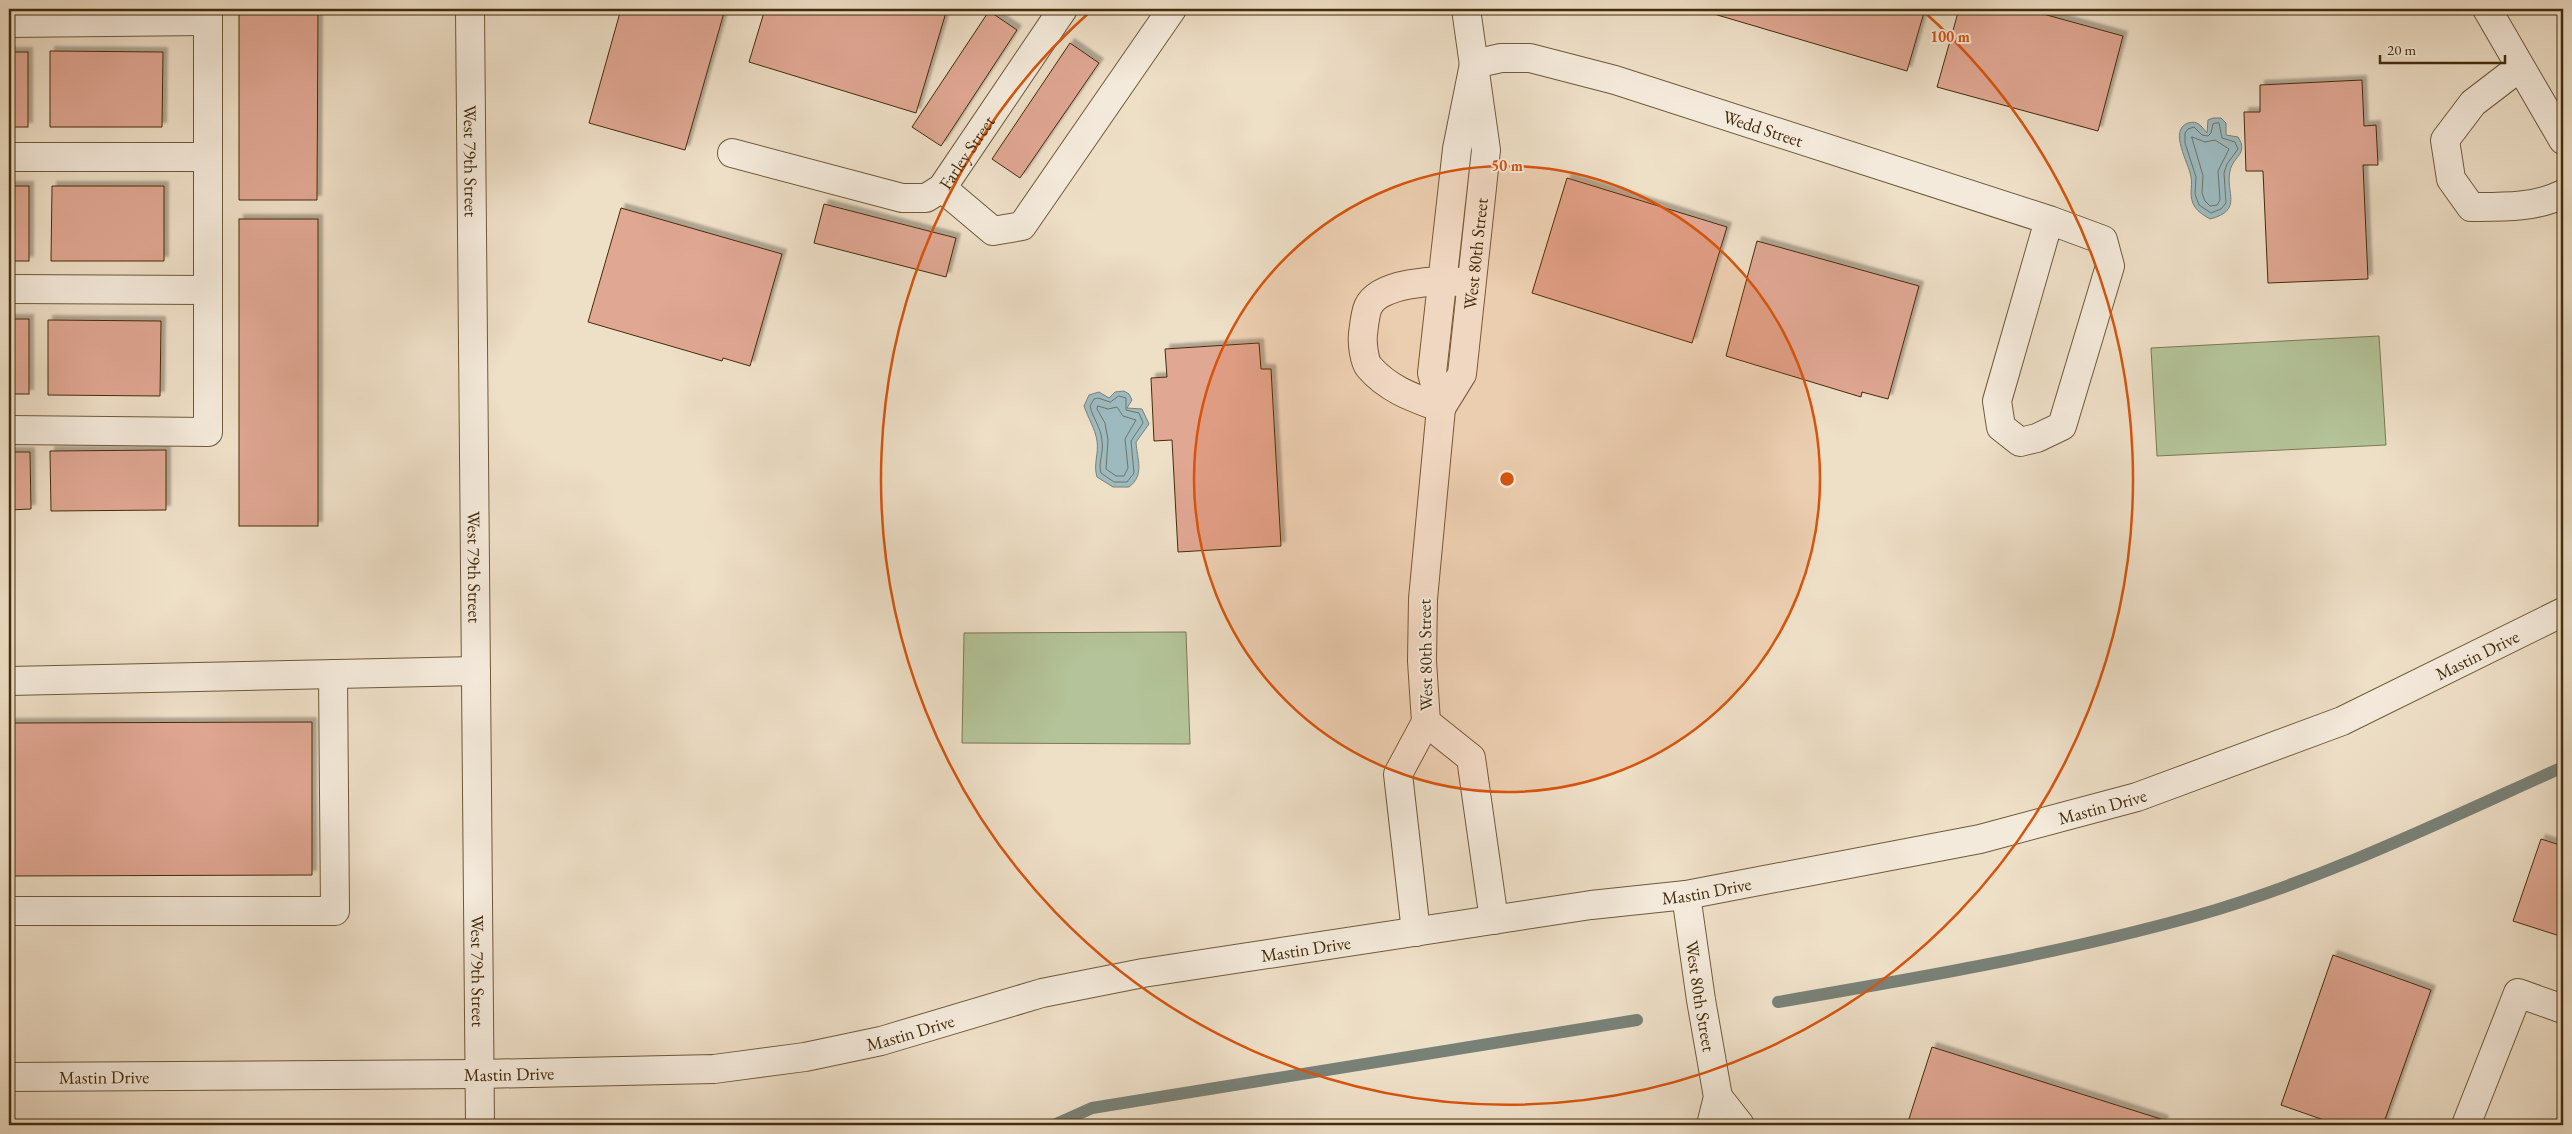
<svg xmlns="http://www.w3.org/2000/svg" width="2572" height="1134" font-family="'EB Garamond',serif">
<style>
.pitch{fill:#b4c399;stroke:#7c7852}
.water{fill:#9dbabf;stroke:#798177}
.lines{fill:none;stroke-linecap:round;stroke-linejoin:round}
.shore{stroke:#707365;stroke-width:1}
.stream{stroke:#798177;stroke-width:12}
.building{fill:#e0a793;stroke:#442c0b;filter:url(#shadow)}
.minor-casing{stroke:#6e593a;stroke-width:30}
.minor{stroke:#f4eadb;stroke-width:28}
.ring{fill:none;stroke:#d8540c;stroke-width:2.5}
.labels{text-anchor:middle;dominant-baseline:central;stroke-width:4;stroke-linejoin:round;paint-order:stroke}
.street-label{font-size:18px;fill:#442c0b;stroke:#f4eadb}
.centre{fill:#d8540c;stroke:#f4eadb;stroke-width:2.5}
.ring-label{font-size:15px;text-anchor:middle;font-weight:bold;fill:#d8540c;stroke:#f4eadb;stroke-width:4;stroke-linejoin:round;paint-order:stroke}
</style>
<defs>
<filter id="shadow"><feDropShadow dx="4.5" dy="-4.5" stdDeviation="1" flood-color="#0004"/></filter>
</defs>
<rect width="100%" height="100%" fill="#eedfc7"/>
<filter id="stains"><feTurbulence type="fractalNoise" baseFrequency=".004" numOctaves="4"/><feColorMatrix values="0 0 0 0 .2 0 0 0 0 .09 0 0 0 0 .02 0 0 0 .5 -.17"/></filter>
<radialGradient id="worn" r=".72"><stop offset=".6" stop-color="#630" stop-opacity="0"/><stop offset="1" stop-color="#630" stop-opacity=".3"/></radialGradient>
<g class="pitch">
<polygon points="2379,336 2386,445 2157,456 2151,348"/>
<polygon points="1186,632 1190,744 962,743 964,633"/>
</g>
<g class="water">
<path d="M2213,118H2221L2226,123V135L2238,137C2249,154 2233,156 2230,171C2225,193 2244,210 2210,219C2205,216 2198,212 2195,207C2188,197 2193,187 2191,177C2189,163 2168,130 2188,123C2198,120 2201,126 2207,133L2208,120Z"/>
<path d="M1124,391L1129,394L1132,400L1127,408L1142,409L1149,424L1136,442C1137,459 1145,475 1129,487H1113L1097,477C1093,464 1099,454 1097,441C1095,428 1088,418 1084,406L1089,395L1099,392L1109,398L1115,392Z"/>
</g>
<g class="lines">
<g class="shore">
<polygon points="2219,123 2222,138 2235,142 2238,149 2227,164 2224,173 2226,203 2221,209 2211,213 2199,205 2195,194 2196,177 2185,143 2185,133 2188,129 2194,127 2202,135 2208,136 2211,133 2213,124"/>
<polygon points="2192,137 2205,142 2215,140 2229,149 2218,171 2220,200 2217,205 2210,206 2205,201 2202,193 2203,176"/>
<path d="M1119,396L1126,398V410L1139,413L1143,423L1131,441L1134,473L1127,482H1114L1101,473C1098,462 1104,452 1102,441C1101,427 1093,419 1090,406L1094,399L1098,398L1110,402Z"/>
<polygon points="1098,406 1108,409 1117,407 1123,416 1136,420 1125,439 1128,468 1124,476 1116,476 1106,469 1108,440 1105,423 1097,409"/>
</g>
<g class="stream">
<path d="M1778,1002C1918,978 2058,954 2195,916C2322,880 2443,821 2563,767"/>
<polyline points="1054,1125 1092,1108 1637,1020"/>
</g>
</g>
<g class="building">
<polygon points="239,9 318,9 317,200 239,200"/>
<polygon points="621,9 725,9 685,150 589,123"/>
<polygon points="765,9 947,9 916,113 749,62"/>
<polygon points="1716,9 1925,9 1907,71 1714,14"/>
<polygon points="1959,9 2025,9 2123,36 2098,131 1937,87"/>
<polygon points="989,11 1017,30 941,146 912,127"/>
<polygon points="1070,43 1099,63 1020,178 992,159"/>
<polygon points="50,51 163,52 162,127 50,127"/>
<rect x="9" y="52" width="19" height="75"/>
<polygon points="2362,80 2364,126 2376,125 2378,165 2363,165 2368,279 2268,283 2263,171 2246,171 2244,112 2260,112 2260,85"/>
<polygon points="1567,178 1727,227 1692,343 1532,293"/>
<rect x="9" y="186" width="20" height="75"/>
<polygon points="52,186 164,186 164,261 51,261"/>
<polygon points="824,204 956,238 946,277 814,243"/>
<polygon points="621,208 782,254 750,366 723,358 722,361 588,322"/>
<rect x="239" y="219" width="79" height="307"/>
<polygon points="1757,241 1919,286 1888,399 1862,392 1861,397 1726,356"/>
<rect x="9" y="319" width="20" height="75"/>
<polygon points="48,320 161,321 160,396 48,395"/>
<polygon points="1259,343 1261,369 1271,369 1281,546 1178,552 1172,440 1154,441 1151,378 1167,377 1165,349"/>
<polygon points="166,450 166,510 51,511 50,451"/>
<polygon points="9,452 30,452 31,509 9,510"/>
<polygon points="312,722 312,875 9,876 9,723"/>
<polygon points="2541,839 2563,846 2563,937 2513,921"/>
<polygon points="2333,955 2431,990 2383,1125 2338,1125 2281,1105"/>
<polygon points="1932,1047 2164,1120 2162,1125 1907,1125"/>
</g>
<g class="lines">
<g class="minor-casing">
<g id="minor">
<path id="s1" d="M470,9L480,1125"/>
<polyline points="2487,9 2563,140"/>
<polyline points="9,23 207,21"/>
<path id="s2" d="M1474,64L1501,58H1530L1615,80L2049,220L2103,240L2110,266L2062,426L2037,438L2020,442L2001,427L1997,401L2049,220"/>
<path d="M2520,67L2473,103L2445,140L2451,179L2471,207C2502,207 2535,208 2563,194"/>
<path id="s3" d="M732,153L902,198H926L942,188L1063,9"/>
<polyline points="9,157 207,157"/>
<polyline points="942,188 993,231 1022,226 1172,9"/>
<polyline points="9,289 207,290"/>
<path id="s4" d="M1441,408L1462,374L1486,150L1466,9"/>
<path d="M1441,408C1414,398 1389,390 1369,367C1364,361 1362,342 1363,334C1364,326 1365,314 1368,307C1379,282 1437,280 1460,282"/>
<polyline points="9,430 208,432 208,9"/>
<polyline points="9,681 476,671"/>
<polyline points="1426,722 1471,758 1494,920"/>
<path id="s5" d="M1686,895L1701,1000L1718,1097L1711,1125"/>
<polyline points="9,911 335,911 333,674"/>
<polyline points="1416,932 1398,774 1426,722 1422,661 1423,599 1441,408 1432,373 1457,149 1474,64"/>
<path id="s6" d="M9,1077L480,1074L714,1069L805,1057L881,1041L1042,993L1143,973L1591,905L1686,895L1980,839L2137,797L2342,721L2563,612"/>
<polyline points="1718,1097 1740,1125"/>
<polyline points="2466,1125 2518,993 2563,1009"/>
</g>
</g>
<use href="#minor" class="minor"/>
</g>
<circle cx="1507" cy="479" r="313" fill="#d8540c" fill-opacity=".12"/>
<g class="ring">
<circle cx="1507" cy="479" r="313"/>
<path d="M1922 10A626 626 0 1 1 1092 10"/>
</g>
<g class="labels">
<g class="street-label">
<text stroke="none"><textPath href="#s2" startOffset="300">Wedd Street</textPath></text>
<text stroke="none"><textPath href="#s3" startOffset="262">Farley Street</textPath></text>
<text stroke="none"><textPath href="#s1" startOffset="152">West 79th Street</textPath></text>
<text stroke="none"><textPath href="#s4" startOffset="161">West 80th Street</textPath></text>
<text stroke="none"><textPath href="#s1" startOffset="558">West 79th Street</textPath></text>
<text stroke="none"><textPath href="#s6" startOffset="2525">Mastin Drive</textPath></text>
<text transform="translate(1425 655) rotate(-91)">West 80th Street</text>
<text stroke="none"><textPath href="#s6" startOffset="2120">Mastin Drive</textPath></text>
<text stroke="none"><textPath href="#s6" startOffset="1715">Mastin Drive</textPath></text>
<text stroke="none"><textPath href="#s6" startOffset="1310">Mastin Drive</textPath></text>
<text stroke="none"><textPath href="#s1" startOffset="962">West 79th Street</textPath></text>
<text stroke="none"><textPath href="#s5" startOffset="102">West 80th Street</textPath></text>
<text stroke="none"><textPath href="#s6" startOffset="905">Mastin Drive</textPath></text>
<text stroke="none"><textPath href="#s6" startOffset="500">Mastin Drive</textPath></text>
<text stroke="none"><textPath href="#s6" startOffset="95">Mastin Drive</textPath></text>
</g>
</g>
<circle cx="1507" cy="479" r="8" class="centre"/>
<g class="ring-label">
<text x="1950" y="42">100 m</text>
<text x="1507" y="171">50 m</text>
</g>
<rect width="2572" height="1134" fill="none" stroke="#eedfc7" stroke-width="30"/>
<rect x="10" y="10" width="2552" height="1114" fill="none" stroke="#442c0b" stroke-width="2.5"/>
<rect x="15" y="15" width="2542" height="1104" fill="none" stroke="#442c0b"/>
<path d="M2380 55v8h125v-8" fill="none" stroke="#442c0b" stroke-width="2.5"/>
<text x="2387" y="55" font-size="15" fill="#442c0b" stroke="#f4eadb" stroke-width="4" paint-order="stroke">20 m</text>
<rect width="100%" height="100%" filter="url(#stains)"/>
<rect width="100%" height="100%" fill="url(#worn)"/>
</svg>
